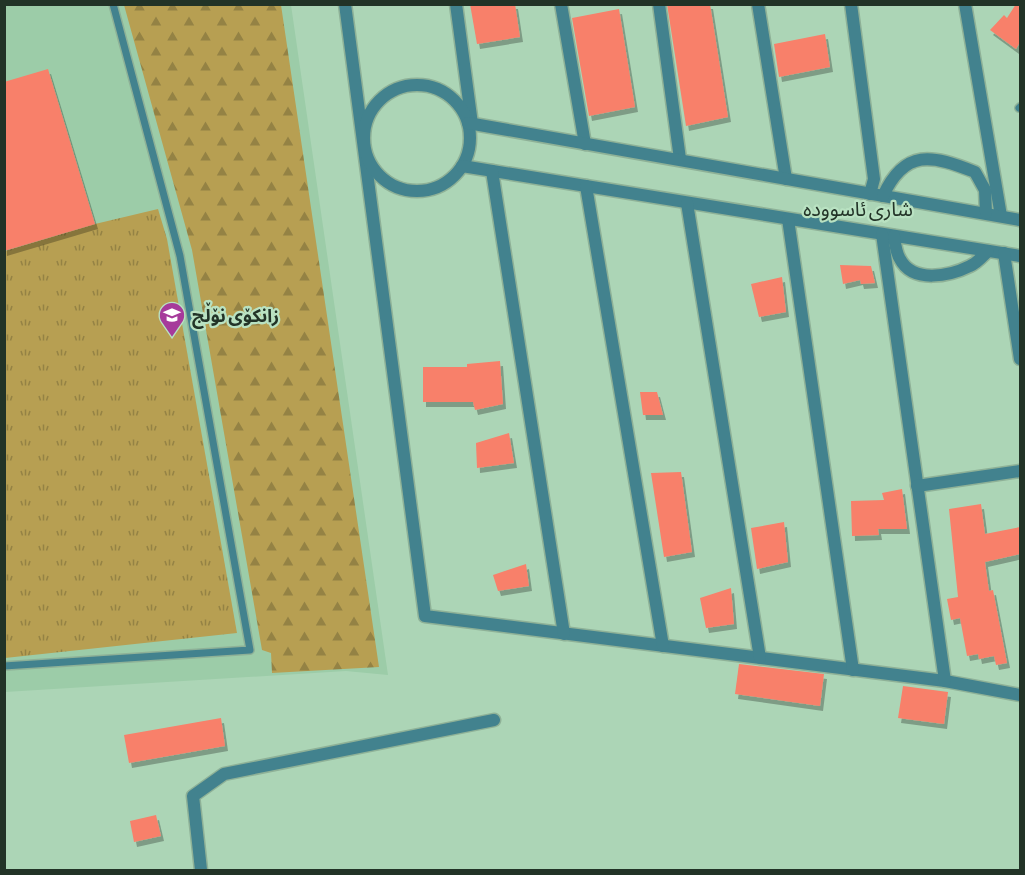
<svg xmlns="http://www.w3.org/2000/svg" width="1025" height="875" font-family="'Asap Condensed','Noto Sans Arabic',sans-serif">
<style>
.built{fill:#9ccca8}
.grass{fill:url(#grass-tufts)}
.forest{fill:url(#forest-firs)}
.building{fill:#f8806a;filter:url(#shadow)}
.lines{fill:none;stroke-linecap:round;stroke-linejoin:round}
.lane-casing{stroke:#8eb197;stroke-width:10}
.street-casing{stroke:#8eb197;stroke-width:15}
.lane{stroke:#42828e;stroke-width:7}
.street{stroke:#42828e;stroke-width:12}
.labels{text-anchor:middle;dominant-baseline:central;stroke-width:4.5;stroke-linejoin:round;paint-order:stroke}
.poi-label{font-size:18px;font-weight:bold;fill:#223327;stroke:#b9e2c2;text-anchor:start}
.neighbourhood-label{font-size:20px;fill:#223327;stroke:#b9e2c2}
</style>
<defs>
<pattern id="grass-tufts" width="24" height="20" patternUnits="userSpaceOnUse" patternTransform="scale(1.5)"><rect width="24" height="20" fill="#b79f52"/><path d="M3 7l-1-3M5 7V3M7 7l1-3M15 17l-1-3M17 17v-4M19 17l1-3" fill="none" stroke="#948244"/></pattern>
<pattern id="forest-firs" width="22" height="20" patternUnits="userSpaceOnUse" patternTransform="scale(1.5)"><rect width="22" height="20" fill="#b79f52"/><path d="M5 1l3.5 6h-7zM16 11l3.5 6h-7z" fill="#948244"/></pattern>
<filter id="shadow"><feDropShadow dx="3" dy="5" stdDeviation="0" flood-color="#0004"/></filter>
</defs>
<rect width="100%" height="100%" fill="#acd5b6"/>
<polygon class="built" points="4,5 291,5 388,675 346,671 5,692"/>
<polygon class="grass" points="158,209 167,239 237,633 5,658 5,251 95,224"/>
<polygon class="forest" points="124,5 281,5 379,667 272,673 271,653 262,650 192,250"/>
<g class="building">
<polygon points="470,4 515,4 520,37 477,44"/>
<polygon points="667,4 710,4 728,117 686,126"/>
<polygon points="1016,4 1020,4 1020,42 1016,49 990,30 1004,15 1007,18"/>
<polygon points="619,9 635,107 589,116 572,18"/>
<polygon points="825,34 830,67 779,77 774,44"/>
<polygon points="48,69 95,224 4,251 4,82"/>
<polygon points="840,265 871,266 875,283 861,284 860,280 843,284"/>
<polygon points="782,277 786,312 759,317 751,284"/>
<polygon points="500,361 503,404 475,410 473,402 423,402 423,367 467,367 467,364"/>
<polygon points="640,392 657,392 663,415 643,415"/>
<polygon points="509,433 514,463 477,468 476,443"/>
<polygon points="681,472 692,552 664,557 651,473"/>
<polygon points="902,489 907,529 878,529 879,535 852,536 851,501 884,500 882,493"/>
<polygon points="981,504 985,534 1020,527 1020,554 985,562 989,591 993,590 1007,663 996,665 994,656 979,659 978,654 967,656 960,618 951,620 947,599 958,597 949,509"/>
<polygon points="784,522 788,562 757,569 751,528"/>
<polygon points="526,564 529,586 498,591 493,575"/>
<polygon points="731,588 734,624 706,628 700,598"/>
<polygon points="739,664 824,674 820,706 735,694"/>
<polygon points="903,686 948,692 944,724 898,718"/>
<polygon points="221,718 225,746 129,763 124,735"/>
<polygon points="156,815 161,836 134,842 130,821"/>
</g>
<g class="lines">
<g class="lane-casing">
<g id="lane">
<polyline points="1019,108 1020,107"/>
<polyline points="4,666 250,650 180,256 113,4"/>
</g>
</g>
<g class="street-casing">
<g id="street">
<polyline points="345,4 425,616 945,681 1020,695"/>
<polyline points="456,4 472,124"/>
<polyline points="561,4 585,144"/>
<polyline points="659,4 680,159"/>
<polyline points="758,4 786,179"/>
<polyline points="851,4 874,179 870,194"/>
<polyline points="965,4 1001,216"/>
<circle cx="417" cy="138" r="53"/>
<polyline points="468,123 1020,220"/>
<polyline points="462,166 1020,256"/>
<polyline points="492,171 564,634"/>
<polyline points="586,186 663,646"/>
<path d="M883,196C905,148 932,155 975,172L985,190L986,213"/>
<polyline points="687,203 760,658"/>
<polyline points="788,219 853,670"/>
<polyline points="882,234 945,681"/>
<path d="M894,236C895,243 896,253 900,259C913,284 950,276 970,266C977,263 983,256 988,251"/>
<polyline points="1004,253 1020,359"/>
<polyline points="917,486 1020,471"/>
<polyline points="201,870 193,796 224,774 494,720"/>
</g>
</g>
<use href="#lane" class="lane"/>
<use href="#street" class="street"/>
</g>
<defs>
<g id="university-pin" transform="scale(1.35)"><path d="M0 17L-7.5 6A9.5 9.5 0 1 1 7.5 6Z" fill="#a63a9b" stroke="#b9e2c2"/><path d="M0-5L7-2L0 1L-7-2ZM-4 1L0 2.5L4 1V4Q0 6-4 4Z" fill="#fff"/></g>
</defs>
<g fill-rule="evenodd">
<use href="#university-pin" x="172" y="315"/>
</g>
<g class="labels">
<g class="poi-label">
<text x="192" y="315">زانکۆی نۆڵج</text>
</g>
<g class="neighbourhood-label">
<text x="858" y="208">شاری ئاسوودە</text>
</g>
</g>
<rect width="1025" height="875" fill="none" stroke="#223327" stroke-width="12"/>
</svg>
